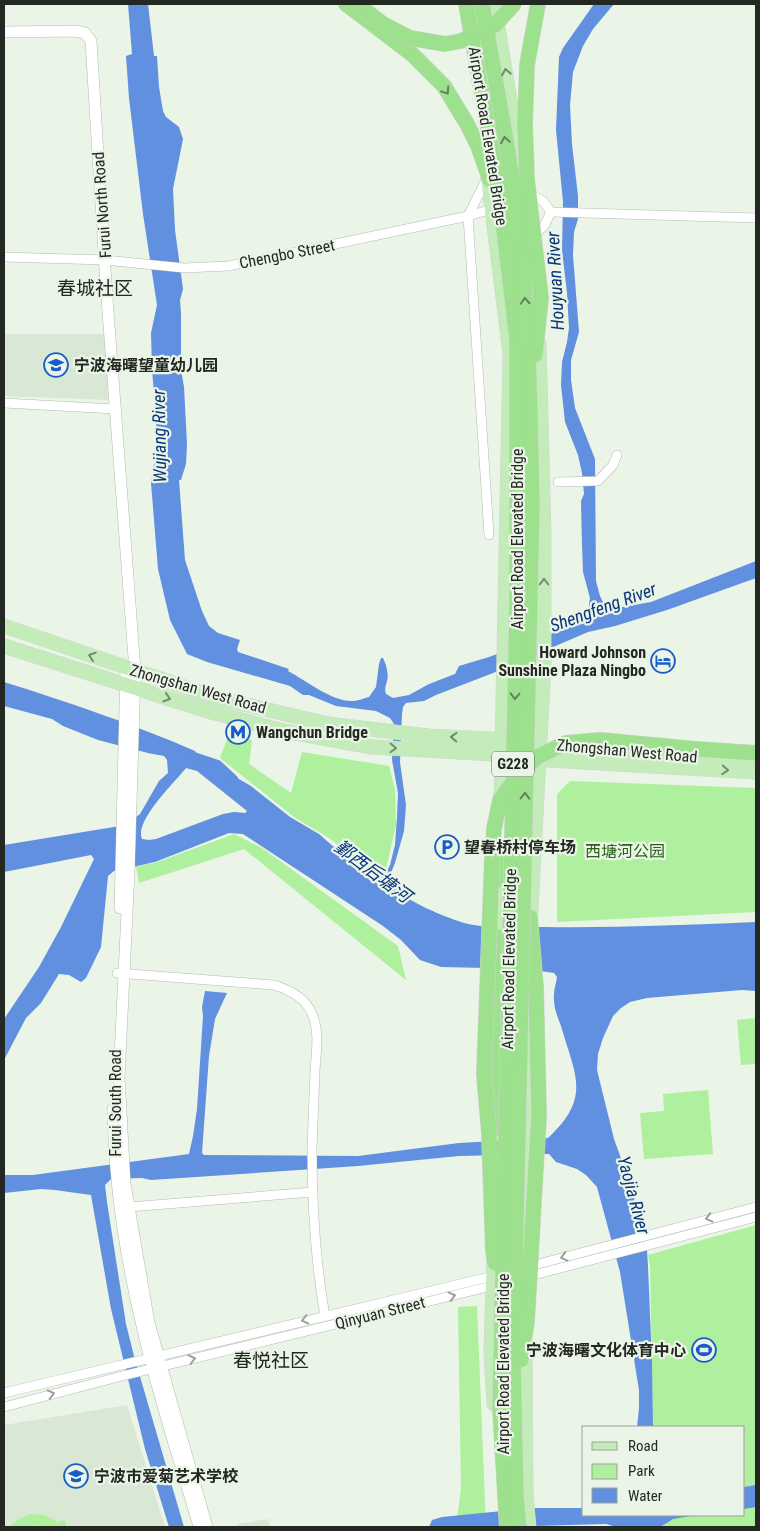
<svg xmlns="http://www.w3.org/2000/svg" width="760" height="1531" font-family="'Roboto Condensed','Noto Sans SC',sans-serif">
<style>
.built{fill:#d9e8d5}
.green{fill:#aef09e}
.water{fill:#6090df;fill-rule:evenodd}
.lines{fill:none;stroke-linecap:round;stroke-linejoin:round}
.canal{stroke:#6090df;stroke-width:8}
.street-casing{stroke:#b2bcb0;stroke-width:10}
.secondary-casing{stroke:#b2bcb0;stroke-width:12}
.primary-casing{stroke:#d3d4d3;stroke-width:15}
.highway-casing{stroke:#d3d4d3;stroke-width:16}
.street{stroke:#fff;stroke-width:9}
.secondary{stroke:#fff;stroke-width:11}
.primary{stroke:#c4ecbb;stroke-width:14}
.highway{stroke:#9de08d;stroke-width:15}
.highway-bridge-casing{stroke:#d3d4d3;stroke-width:16;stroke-linecap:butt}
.highway-bridge{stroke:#9de08d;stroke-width:15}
.oneway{stroke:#748a6f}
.oneway2{stroke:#608458}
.oneway3{stroke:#9c9e9c}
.labels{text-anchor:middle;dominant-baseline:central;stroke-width:4.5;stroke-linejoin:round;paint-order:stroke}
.shield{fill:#eaf4e7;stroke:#5f655e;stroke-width:1}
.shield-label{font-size:15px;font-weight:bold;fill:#242823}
.street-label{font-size:16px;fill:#242823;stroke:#eaf4e7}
.poi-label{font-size:16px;font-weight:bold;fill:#242823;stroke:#eaf4e7;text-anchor:start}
.park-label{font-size:16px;fill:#266314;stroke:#eaf4e7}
.water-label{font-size:18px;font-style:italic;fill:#09357a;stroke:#eaf4e7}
.quarter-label{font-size:19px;fill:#242823;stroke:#eaf4e7}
</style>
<rect width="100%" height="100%" fill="#eaf4e7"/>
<g class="built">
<polygon points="4,334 107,334 108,400 4,396"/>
<polygon points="127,1405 165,1527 4,1527 4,1425"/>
<polygon points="268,1519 270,1527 238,1527 238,1524"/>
</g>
<g class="green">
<polygon points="229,734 252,740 249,764 291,793 302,752 389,766 395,790 396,825 385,873 368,867 329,838 294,817 220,758"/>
<polygon points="570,781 756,788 756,912 557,922 557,794"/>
<polygon points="234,834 262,848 398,946 406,980 244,849 139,883 136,866 155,863"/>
<polygon points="756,1018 756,1064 741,1065 737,1020"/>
<polygon points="708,1090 713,1154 644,1159 640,1113 664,1111 663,1094"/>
<polygon points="756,1225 756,1527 661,1527 661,1515 744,1515 744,1427 653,1427 650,1266 648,1255"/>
<polygon points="477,1306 486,1527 456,1527 461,1488 458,1307"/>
<polygon points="31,1514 45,1515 58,1522 65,1520 66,1527 45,1527 36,1525 27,1527 9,1527 19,1519"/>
</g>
<g class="water">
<path d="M128,4H148L154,56H157L159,87L163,111L166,117L179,127L183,139L173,189L175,230L183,289L180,300L181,313V370L184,387L187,444L186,464L181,480H179L185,560L202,611L209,626L218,633L240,640L237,649L238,652L289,669L288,671C307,681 332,702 353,701C358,701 364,698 369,697L376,687L379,664L381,658H383C386,664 389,674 387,681C386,686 384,687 386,694L393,698L409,695L429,684L455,674L459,666L489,657L561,630L584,619L588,611L590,598L583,572L582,545L581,501L584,494L582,473L578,455L565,422L561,385L562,362L567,342L569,328L567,293L562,250L563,202L556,130L559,57L563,48L594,4H614L593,29L583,46L573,72L570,105L572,144L578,196V219L574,232L573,255L579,332L571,360V380L575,408L595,459L596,581L600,596L605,606L623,607L651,602L756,561V578L667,610L615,626L588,632L493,673L436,695L424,701L406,703L403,707L402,714L400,762L406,805L404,831L395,863L388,880C394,897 456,923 474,925C496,929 520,927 543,927C614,928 685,925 756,922V991L742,990L647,998L630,1002L621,1008L613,1016L603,1038L598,1054L597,1070L614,1139L631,1186L647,1250L648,1267L652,1362L653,1427H637L639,1408V1390L620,1272L597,1187L586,1175L577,1169L556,1162L549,1154L459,1156L358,1166L151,1180L142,1178L111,1179L105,1185L107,1202L126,1324L134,1356L184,1527H169L145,1449L111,1309L91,1195L55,1190L41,1189L4,1193V1175H33L189,1154L193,1136L197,1109L203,1016L202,1007L205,991L227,993L215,1019L209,1056L202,1153L204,1155L358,1156L459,1143L548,1138C592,1097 575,1075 561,1026C558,1018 554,1009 554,1000C553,992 556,984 557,977L554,973L526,969L441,967L420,960L401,940L383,926L243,834L229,833L155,862L114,871L108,876L101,947L86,978L81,982L69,975L59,974L41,1003L26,1018L4,1060V1019L39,967L61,927L94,859L91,855L4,872V845L120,826L131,821L140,814L159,781L168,773L167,760L164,756L148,753L98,740L63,726L52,719L4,706V682C68,702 133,724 195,751L198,758L200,760L220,768L251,786L290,817L319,834L342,854L361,867L384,877L390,865L395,845L397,817L398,793L392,760L394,724L390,718L376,711L336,706L309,695H303L290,686L207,662L187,654L170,620L158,569L151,483L153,469L158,446L152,369L151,333L157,305L143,214L129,98L126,56L132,54ZM186,768L197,771L247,811L245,813L234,812L223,814L156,839L149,840L142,839C134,821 175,782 186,768Z"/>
<polygon points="756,1485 756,1507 744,1509 744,1487"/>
<polygon points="533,1508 584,1508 584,1515 697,1515 673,1519 660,1527 617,1527 606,1524 501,1527 429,1527 432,1520 442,1517"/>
</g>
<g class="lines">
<polyline class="canal" points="188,754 218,764 234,779"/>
<g class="street-casing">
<g id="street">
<polyline points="487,178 468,216 489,535"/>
<polyline points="527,192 543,201 551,212 756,218"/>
<polyline points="533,236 544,226 551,212"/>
<polyline points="4,257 105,260 184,268 228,266 260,260 468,216 492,209"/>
<polyline points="4,403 115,409"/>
<polyline points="558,482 598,481 613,465 617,455"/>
<path d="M117,973L274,985C290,990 306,998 312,1014C320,1032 316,1053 315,1071C314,1097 313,1122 312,1148C312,1204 315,1260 325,1316"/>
<polyline points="129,1207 313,1192"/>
<polyline points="527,1267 756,1207"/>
<polyline points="526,1277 756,1217"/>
<polyline points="4,1393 498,1275"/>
<polyline points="4,1407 122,1376 496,1285"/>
</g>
</g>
<g class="secondary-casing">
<g id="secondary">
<polyline points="4,32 75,31 85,33 91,41 106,285 135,671 129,871 119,1077 125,1184 149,1323 207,1527"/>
<polyline points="120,908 126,668"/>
<path d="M113,1109C114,1182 126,1260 143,1330C158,1395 179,1459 198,1523"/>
</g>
</g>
<g class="primary-casing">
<g id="primary">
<polyline points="494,4 521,166"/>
<polyline points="487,170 510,354 501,802"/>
<polyline points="4,626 217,698 328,724 428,736 510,740"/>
<polyline points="4,646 211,712 284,731 372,747 511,755"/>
<polyline points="566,746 595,751 756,761"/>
<polyline points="532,759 756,772"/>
<polyline points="500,869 501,947"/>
<polyline points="530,927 544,664 544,534 539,344"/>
<polyline points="525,1237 529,983"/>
<polyline points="494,1251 491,1352 494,1404"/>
<polyline points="525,1348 526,1495 529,1527"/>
</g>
</g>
<g class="highway-casing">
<g id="highway">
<polyline points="346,4 413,55"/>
<polyline points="696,749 756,753"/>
<polyline points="497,880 500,854"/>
<polyline points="530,917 536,988"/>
<polyline points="491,1132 495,1110 496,936"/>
</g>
</g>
<use href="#street" class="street"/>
<use href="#secondary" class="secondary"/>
<use href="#primary" class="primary"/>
<use href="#highway" class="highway"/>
<g class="highway-bridge-casing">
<g id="highway-bridge">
<polyline points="357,4 383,24 410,38 445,44 461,41 495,25 514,4"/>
<polyline points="466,4 500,197 517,339 517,604 500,1409 507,1527"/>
<path d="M482,4C498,97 517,190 524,285C530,357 530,431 532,504L513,1360L516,1497L519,1527"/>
<polyline points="413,55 444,86 467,124 478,146 490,180"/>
<polyline points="535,355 541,298 527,180 525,124 527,65 538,4"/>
<polyline points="495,1263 493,1250 489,1133 484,1074 492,859 494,829 500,800 519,774 537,757 566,743 600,740 696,749"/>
<polyline points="521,1360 527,1321 539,1115 536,988"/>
</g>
</g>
<use href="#highway-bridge" class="highway-bridge"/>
</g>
<defs><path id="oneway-chevron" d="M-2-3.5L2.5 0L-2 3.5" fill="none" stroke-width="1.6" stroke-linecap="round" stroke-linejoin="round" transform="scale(1.25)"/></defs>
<g class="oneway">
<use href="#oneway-chevron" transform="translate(506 72) rotate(-100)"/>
<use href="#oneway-chevron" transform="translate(544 582) rotate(-90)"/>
<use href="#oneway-chevron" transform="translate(92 656) rotate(-161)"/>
<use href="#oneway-chevron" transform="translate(167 698) rotate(18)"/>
<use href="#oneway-chevron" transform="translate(454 737) rotate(-178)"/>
<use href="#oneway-chevron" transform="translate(393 748) rotate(3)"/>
<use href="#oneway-chevron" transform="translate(725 770) rotate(4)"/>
</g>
<g class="oneway2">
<use href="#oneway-chevron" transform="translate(446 91) rotate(56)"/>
<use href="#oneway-chevron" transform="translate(505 140) rotate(-99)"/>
<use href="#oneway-chevron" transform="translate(525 301) rotate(-93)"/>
<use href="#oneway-chevron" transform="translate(515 696) rotate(91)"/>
<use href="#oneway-chevron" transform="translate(525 796) rotate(-89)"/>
</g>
<g class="oneway3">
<use href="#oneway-chevron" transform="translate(709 1218) rotate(165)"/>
<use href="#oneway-chevron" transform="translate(564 1257) rotate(165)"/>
<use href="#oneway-chevron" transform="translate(452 1296) rotate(-14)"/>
<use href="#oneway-chevron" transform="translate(305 1320) rotate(167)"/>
<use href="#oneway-chevron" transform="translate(192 1359) rotate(-14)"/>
<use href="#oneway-chevron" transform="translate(51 1394) rotate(-14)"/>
</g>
<defs>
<g id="school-ring" transform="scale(1.25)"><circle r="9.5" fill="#eaf4e7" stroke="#185cc7" stroke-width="1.5"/><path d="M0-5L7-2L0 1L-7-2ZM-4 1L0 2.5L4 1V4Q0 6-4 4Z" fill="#185cc7"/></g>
<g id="hotel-ring" transform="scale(1.25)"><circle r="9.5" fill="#eaf4e7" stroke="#185cc7" stroke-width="1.5"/><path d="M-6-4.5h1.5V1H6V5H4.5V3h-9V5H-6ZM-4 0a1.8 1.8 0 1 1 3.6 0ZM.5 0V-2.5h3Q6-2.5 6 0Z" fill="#185cc7"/></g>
<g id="metro-ring" transform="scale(1.25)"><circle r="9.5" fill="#eaf4e7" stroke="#185cc7" stroke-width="1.5"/><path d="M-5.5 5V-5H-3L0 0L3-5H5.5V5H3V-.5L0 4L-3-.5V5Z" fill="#185cc7"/></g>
<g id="parking-ring" transform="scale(1.25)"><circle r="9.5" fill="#eaf4e7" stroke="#185cc7" stroke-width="1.5"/><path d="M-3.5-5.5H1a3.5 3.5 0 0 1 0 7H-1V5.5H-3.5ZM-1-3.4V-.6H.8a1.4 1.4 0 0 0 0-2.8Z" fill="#185cc7"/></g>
<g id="stadium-ring" transform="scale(1.25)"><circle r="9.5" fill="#eaf4e7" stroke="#185cc7" stroke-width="1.5"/><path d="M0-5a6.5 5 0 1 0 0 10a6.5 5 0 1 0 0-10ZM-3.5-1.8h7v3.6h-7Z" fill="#185cc7"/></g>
</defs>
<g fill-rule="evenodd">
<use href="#school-ring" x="56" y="365"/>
<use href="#hotel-ring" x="663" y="661"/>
<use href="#metro-ring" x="238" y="732"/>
<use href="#parking-ring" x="447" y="847"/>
<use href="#stadium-ring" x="704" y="1350"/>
<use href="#school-ring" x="76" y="1476"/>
</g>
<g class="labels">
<rect class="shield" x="492" y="751.5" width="42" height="25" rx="4"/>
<g class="shield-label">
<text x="513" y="764">G228</text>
</g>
<g class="street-label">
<text transform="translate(488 136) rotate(81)">Airport Road Elevated Bridge</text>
<text transform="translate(102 205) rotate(-94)">Furui North Road</text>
<text transform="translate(287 254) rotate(-11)">Chengbo Street</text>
<text transform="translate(517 539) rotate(-90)">Airport Road Elevated Bridge</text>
<text transform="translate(198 689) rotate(16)">Zhongshan West Road</text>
<text transform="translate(627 751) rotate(5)">Zhongshan West Road</text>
<text transform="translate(509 959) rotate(-89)">Airport Road Elevated Bridge</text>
<text transform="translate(115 1103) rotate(-90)">Furui South Road</text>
<text transform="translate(380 1313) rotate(-14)">Qinyuan Street</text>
<text transform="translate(503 1364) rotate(-90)">Airport Road Elevated Bridge</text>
</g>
<g class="poi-label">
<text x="74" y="365">宁波海曙望童幼儿园</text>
<text x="646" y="652" text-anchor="end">Howard Johnson<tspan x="646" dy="18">Sunshine Plaza Ningbo</tspan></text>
<text x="256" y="732">Wangchun Bridge</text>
<text x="464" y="847">望春桥村停车场</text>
<text x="686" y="1350" text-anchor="end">宁波海曙文化体育中心</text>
<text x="94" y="1476">宁波市爱菊艺术学校</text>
</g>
<g class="park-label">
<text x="625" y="851">西塘河公园</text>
</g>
<g class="water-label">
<text transform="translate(555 281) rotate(-93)">Houyuan River</text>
<text transform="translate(159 436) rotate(-91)">Wujiang River</text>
<text transform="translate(603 607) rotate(-20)">Shengfeng River</text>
<text transform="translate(373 871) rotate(37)">鄞西后塘河</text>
<text transform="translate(634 1195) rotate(75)">Yaojia River</text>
</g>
<g class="quarter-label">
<text x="95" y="288">春城社区</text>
<text x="271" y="1360">春悦社区</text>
</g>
</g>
<rect width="760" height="1531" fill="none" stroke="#242823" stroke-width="10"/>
<rect x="582" y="1426" width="162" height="90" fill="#eaf4e7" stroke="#9ba299"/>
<rect x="592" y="1442" width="25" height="8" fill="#c4ecbb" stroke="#9ba299"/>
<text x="628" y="1451" font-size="15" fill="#242823">Road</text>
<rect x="592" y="1464" width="25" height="15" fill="#aef09e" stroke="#9ba299"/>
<text x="628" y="1476" font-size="15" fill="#242823">Park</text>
<rect x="592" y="1488" width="25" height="15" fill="#6090df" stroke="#9ba299"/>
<text x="628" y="1501" font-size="15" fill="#242823">Water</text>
</svg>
